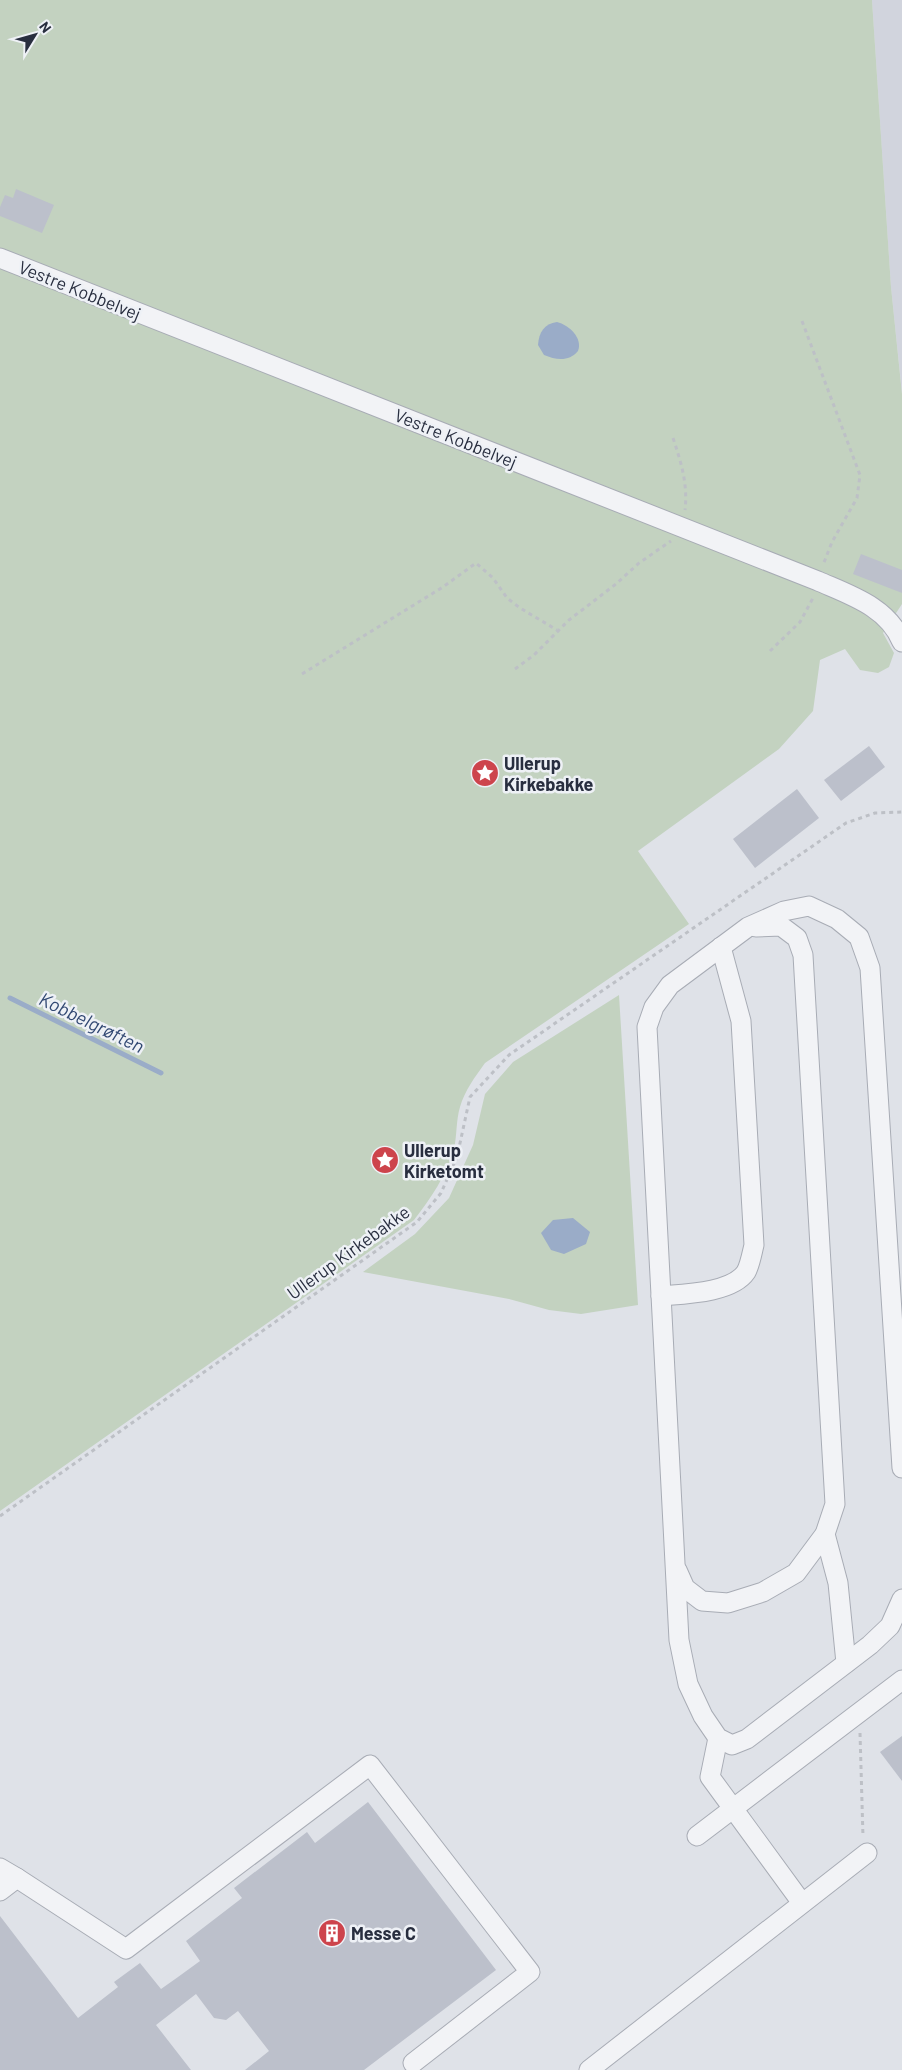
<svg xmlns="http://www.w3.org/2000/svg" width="902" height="2070" font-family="Barlow,sans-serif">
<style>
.built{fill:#d1d4dd}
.green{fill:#c3d2c0}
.water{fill:#9aacc8}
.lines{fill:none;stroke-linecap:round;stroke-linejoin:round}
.stream{stroke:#9aacc8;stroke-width:5}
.building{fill:#bcc0cb}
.minor-casing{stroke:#a8acb5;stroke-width:21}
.path{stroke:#bdc0c6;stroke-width:3;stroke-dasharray:4 4;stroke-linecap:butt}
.minor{stroke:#f2f3f6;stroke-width:19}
.labels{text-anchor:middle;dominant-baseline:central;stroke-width:5;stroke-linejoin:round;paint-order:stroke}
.street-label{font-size:18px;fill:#282e3f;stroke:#eef1f6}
.poi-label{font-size:18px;font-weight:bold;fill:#282e3f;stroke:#eef1f6;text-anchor:start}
.water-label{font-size:19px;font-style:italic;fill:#324973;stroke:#eef1f6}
</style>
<rect width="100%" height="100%" fill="#dfe2e8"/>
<polygon class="built" points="872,0 902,0 902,393 891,287"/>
<g class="green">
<path d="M0,0H872L891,287L902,394V604L883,633L894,653L889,667L878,673L860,670L845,649L820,660L813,711L779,749L638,851L689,924L485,1063C475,1077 465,1090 460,1107C456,1120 457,1136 454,1149C446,1176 431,1198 414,1220L0,1511Z"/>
<polygon points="619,995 638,1305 581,1314 549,1310 509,1299 363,1272 415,1234 449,1198 473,1145 485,1094 513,1062"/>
</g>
<g class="water">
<path d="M557,322C569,325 583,338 578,351C569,362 556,360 544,355L538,345C539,332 544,324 557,322Z"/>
<polygon points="573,1218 590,1232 586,1244 564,1254 551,1250 541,1233 553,1220"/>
</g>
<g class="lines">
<polyline class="stream" points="10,998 161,1073"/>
</g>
<g class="building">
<polygon points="16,189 54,205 42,233 0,216 0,207 5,195 13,198"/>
<polygon points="861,554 902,570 902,593 853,574"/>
<polygon points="869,746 885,767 841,801 824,780"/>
<polygon points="797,789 819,818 755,868 733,839"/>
<polygon points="902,1736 902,1781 880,1752"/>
<polygon points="368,1802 496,1970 364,2070 245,2070 269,2051 238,2011 226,2020 214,2018 196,1994 156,2025 191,2070 0,2070 0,1916 78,2018 118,1987 114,1982 140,1963 161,1989 178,1977 200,1961 186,1941 242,1898 234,1888 307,1832 315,1843"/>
</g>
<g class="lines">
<g class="minor-casing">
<g id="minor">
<path d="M0,258L818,581C850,595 888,607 902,642"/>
<path d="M661,1296C684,1294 732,1293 746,1272C750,1265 752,1253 754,1245L741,1021L721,947"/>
<polyline points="902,1468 870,968 859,937 837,919 809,906 784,911 748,927 670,985 654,1007 647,1027 679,1640 688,1684 703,1716 718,1738 732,1745 747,1739 870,1645 890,1626 902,1599"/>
<polyline points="825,1534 838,1583 846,1663"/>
<polyline points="677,1570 685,1588 702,1601 728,1603 763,1592 796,1573 825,1534 835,1504 803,955 797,938 781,926 756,927"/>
<polyline points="718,1738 710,1777 802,1903"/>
<polyline points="697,1836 902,1680"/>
<polyline points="0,1868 17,1878"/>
<polyline points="0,1891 17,1878 126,1949 370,1765 530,1972 413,2063"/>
<polyline points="589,2070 867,1853"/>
</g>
</g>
<g class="path">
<polyline points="802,321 860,475 857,498 832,542 823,565"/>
<path d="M673,438C681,462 688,484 685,510"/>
<polyline points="770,651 800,622 813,598"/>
<polyline points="515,669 534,655 569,620 616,584 639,563 671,541"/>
<polyline points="302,674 443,587 476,563 493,578 507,598 520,608 557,630"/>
<polyline points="0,1516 417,1222 441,1193 457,1157 470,1097 509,1055 846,823 875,813 902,812"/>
<polyline points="860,1733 863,1837"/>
</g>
<use href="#minor" class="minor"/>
</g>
<defs>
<g id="sight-disc" transform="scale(1.4375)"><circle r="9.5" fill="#cd444c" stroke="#eef1f6"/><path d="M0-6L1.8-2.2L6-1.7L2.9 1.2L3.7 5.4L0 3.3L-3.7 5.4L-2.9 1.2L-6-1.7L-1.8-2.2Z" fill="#fff"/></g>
<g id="building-disc" transform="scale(1.4375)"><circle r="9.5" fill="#cd444c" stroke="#eef1f6"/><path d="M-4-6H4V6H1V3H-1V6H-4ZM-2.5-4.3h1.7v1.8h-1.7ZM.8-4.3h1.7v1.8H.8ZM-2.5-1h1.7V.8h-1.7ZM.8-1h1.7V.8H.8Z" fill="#fff"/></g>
</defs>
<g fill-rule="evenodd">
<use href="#sight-disc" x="485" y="773"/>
<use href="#sight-disc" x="385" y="1160"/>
<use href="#building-disc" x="332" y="1933"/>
</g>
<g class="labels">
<g class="street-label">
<text transform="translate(80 290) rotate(22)">Vestre Kobbelvej</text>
<text transform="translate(456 438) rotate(22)">Vestre Kobbelvej</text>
<text transform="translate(348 1252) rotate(-36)">Ullerup Kirkebakke</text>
</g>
<g class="poi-label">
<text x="504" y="763">Ullerup<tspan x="504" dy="21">Kirkebakke</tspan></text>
<text x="404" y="1150">Ullerup<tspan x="404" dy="21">Kirketomt</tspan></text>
<text x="351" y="1933">Messe C</text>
</g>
<g class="water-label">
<text transform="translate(92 1022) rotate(26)">Kobbelgrøften</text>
</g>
</g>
<g transform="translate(35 35) rotate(53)" stroke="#eef1f6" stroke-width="4" paint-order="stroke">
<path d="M0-4L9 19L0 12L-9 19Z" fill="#282e3f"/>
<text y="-8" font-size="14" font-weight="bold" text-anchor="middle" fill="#282e3f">N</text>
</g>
</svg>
